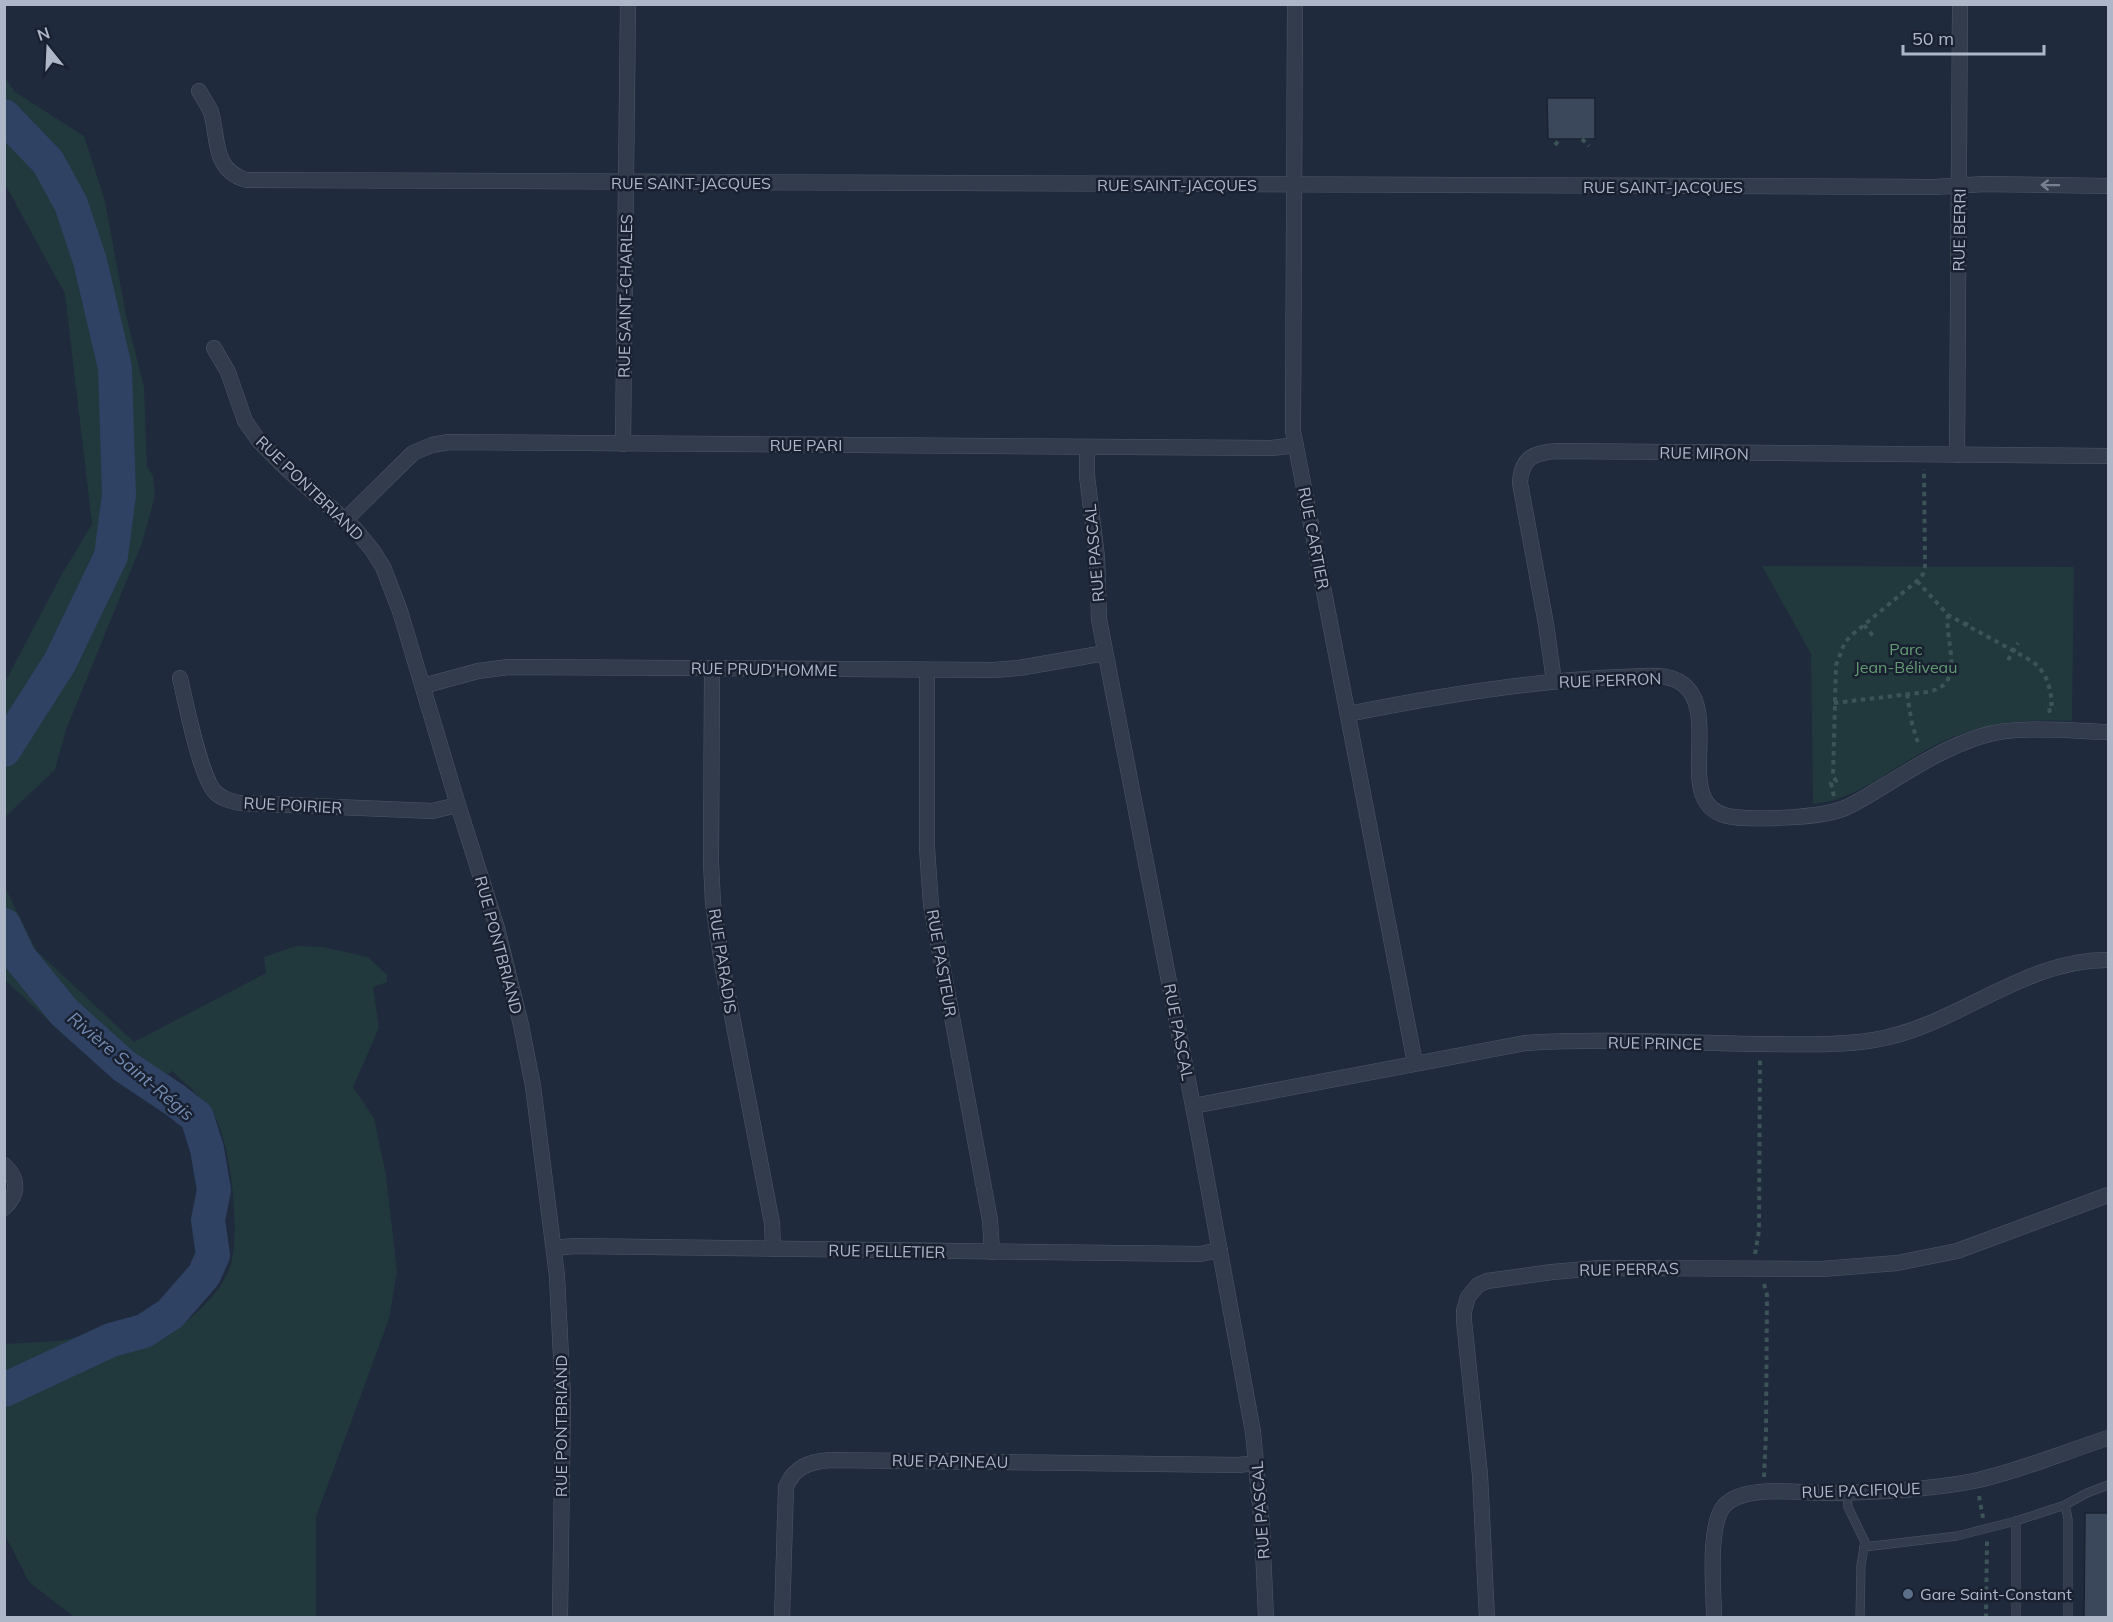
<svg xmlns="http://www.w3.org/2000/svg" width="2113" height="1622" font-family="Mulish,sans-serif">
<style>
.green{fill:#21383d}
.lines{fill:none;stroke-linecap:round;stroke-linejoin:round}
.river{stroke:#2f4263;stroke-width:34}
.building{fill:#3b485b;stroke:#1b2332;stroke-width:1.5}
.lane-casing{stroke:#4e5766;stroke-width:9}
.street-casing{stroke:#4e5766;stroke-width:16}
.path{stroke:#3c5457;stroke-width:4;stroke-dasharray:4.5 4.5;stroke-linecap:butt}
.lane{stroke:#333c4c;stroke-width:8}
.street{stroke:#333c4c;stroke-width:15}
.oneway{stroke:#778090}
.service-dot{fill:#5c6f8a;stroke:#192130;stroke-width:2}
.labels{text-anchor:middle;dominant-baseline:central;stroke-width:5;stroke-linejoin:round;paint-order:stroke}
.street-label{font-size:16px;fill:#aeb7c8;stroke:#192130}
.park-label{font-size:16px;fill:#639b73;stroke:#192130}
.poi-label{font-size:16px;fill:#aeb7c8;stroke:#192130;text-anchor:start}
.water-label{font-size:18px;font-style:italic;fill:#738bb3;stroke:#192130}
</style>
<rect width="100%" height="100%" fill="#1f2a3c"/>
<g class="green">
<polygon points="5,78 15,92 84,136 105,201 126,315 144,387 147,466 153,476 155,496 142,543 66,730 55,770 5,817 5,682 61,576 92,524 65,294 5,184"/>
<path d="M1762,566L2074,567L2072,721C2012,719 1974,723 1921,753C1885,773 1855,800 1813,804L1811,654Z"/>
<path d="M4,885L36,950L134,1042L266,973L264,957L296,946L323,947L368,957L387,975V982L373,987L379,1028L353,1087L374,1118L386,1175L397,1272L389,1319L316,1517V1617H74L29,1582L5,1535V1344L58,1341L96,1333L164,1339C188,1320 216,1300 229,1270C242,1239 231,1137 211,1110C200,1096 185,1083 172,1071L144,1090L66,1037L5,980Z"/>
</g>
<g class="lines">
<g class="river">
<polyline points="4,116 48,162 71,204 90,261 115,368 119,495 111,556 60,662 4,750"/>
<polyline points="4,925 19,957 64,1012 124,1066 175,1100 197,1117 207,1149 214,1190 208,1220 213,1255 204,1275 170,1314 144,1331 111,1340 4,1390"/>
</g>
</g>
<g class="building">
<polygon points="1547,98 1595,98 1595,139 1548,139"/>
<polygon points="2085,1513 2109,1513 2109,1617 2084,1617"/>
</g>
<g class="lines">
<g class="lane-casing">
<g id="lane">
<polyline points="1847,1493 1848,1507 1865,1542 1861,1565 1860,1618"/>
<polyline points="2065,1505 2068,1519 2068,1618"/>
<polyline points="1864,1547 1957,1536 2016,1521 2065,1505 2087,1493 2108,1485"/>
<polyline points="2016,1618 2016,1521"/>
</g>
</g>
<g class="street-casing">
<g id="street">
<polyline points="1295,4 1293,431 1415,1063"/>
<path d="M199,91C203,98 208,105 211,112C219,140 212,169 246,180L1934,187L1985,184L2108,186"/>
<polyline points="214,348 228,372 245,421 259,441 289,471 355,529 373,551 383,567 400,611 458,805 497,928 521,1025 533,1086 557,1276 563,1398 560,1618"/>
<polyline points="623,444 628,4"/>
<polyline points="1087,447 1087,476 1097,557 1099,619 1199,1137 1253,1432 1262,1526 1266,1618"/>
<polyline points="1957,455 1960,4"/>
<polyline points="345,520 413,453 432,445 449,442 1272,448 1296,445"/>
<polyline points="712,668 711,863 713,903 722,964 772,1223 773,1249"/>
<polyline points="927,670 927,848 931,905 990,1220 992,1252"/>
<path d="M180,678C186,703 200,776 215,792C222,799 231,801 240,803L432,811L458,805"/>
<path d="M1554,681L1546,624L1520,483C1521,457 1535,452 1559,451L2108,456"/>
<polyline points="423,686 478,671 509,667 994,670 1019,668 1105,653"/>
<path d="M1348,714C1437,696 1527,681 1618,677C1637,677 1663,672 1680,682C1726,711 1667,809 1733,817C1760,820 1821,818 1845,808C1861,801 1875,791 1889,783C1918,765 1949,746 1982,736C2016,725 2072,731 2108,732"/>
<path d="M1193,1106L1525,1043C1603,1038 1683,1043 1761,1044C1798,1044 1837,1046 1874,1040C1956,1027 2023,959 2108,960"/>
<path d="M4,1165C19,1178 19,1195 4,1208"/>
<polyline points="554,1248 574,1246 1200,1254 1220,1250"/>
<path d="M782,1618L786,1487C794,1467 809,1462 829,1460L1238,1465L1257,1463"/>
<polyline points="1487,1618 1480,1475 1464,1321 1464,1311 1468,1297 1478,1285 1487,1281 1552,1272 1599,1268 1822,1269 1897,1263 1957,1251 2108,1195"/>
<path d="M1714,1618C1714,1590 1707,1527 1724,1506C1745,1483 1801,1494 1830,1493C1878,1492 1927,1490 1974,1481C2020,1471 2064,1452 2108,1438"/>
</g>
</g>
<g class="path">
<polyline points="1582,139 1589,146"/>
<polyline points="1555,145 1560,139"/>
<path d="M1917,581L1948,615L2032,661C2047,673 2050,686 2052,704H2049L2050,716"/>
<polyline points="1864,625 1874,637"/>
<polyline points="1965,626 1970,618"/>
<polyline points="2008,660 2018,643"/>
<polyline points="1907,694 1912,724 1919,746"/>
<path d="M1834,703L1927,692C1968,685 1944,642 1948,615"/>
<polyline points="1834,796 1831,783 1836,781 1833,776 1836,665 1845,642 1853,634 1917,581 1923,574 1925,566 1924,469"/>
<polyline points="1755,1254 1759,1231 1760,1058"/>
<polyline points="1764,1477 1766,1433 1767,1295 1764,1284"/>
<polyline points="1979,1496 1983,1518"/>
<polyline points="1986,1618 1987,1540"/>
</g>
<use href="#lane" class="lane"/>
<use href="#street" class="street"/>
</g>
<defs><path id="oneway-shaft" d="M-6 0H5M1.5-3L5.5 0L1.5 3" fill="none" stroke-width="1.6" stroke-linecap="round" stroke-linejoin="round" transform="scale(1.5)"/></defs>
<use class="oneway" href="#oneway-shaft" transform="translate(2050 185) rotate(-179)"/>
<circle class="service-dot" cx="1908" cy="1594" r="6"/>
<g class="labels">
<g class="street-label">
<text x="691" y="183">RUE SAINT-JACQUES</text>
<text x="1177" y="185">RUE SAINT-JACQUES</text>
<text x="1663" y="187">RUE SAINT-JACQUES</text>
<text transform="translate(1959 230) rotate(-89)">RUE BERRI</text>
<text transform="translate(625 296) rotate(-89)">RUE SAINT-CHARLES</text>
<text x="806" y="445">RUE PARI</text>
<text transform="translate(1704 453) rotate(1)">RUE MIRON</text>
<text transform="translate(310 488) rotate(44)">RUE PONTBRIAND</text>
<text transform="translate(1314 538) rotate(79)">RUE CARTIER</text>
<text transform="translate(1094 553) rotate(-95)">RUE PASCAL</text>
<text transform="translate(764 669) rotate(1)">RUE PRUD'HOMME</text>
<text transform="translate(1610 680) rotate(-2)">RUE PERRON</text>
<text transform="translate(293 805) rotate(3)">RUE POIRIER</text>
<text transform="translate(499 945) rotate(75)">RUE PONTBRIAND</text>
<text transform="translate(723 961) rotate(81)">RUE PARADIS</text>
<text transform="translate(942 963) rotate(80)">RUE PASTEUR</text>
<text transform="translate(1179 1032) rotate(79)">RUE PASCAL</text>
<text transform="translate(1655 1043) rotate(1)">RUE PRINCE</text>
<text transform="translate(887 1251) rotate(1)">RUE PELLETIER</text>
<text transform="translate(1629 1269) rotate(-1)">RUE PERRAS</text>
<text transform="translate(561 1426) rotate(-90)">RUE PONTBRIAND</text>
<text transform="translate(950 1461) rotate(1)">RUE PAPINEAU</text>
<text transform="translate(1861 1490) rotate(-2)">RUE PACIFIQUE</text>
<text transform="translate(1260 1510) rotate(-94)">RUE PASCAL</text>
</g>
<g class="park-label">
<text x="1906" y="649">Parc<tspan x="1906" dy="18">Jean-Béliveau</tspan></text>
</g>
<g class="poi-label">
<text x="1920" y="1594">Gare Saint-Constant</text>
</g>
<g class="water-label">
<text transform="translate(131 1066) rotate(40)">Rivière Saint-Régis</text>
</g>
</g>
<rect width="2113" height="1622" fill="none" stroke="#aeb7c8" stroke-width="12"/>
<g transform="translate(48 48) rotate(342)" stroke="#192130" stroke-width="4.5" paint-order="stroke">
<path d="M0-4.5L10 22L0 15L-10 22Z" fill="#aeb7c8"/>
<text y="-9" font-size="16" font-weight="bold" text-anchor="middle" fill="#aeb7c8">N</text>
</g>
<path d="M1903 45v9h141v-9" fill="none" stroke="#aeb7c8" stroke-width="3"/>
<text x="1912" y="45" font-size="18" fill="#aeb7c8" stroke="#192130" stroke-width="4.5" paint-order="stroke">50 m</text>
</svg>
